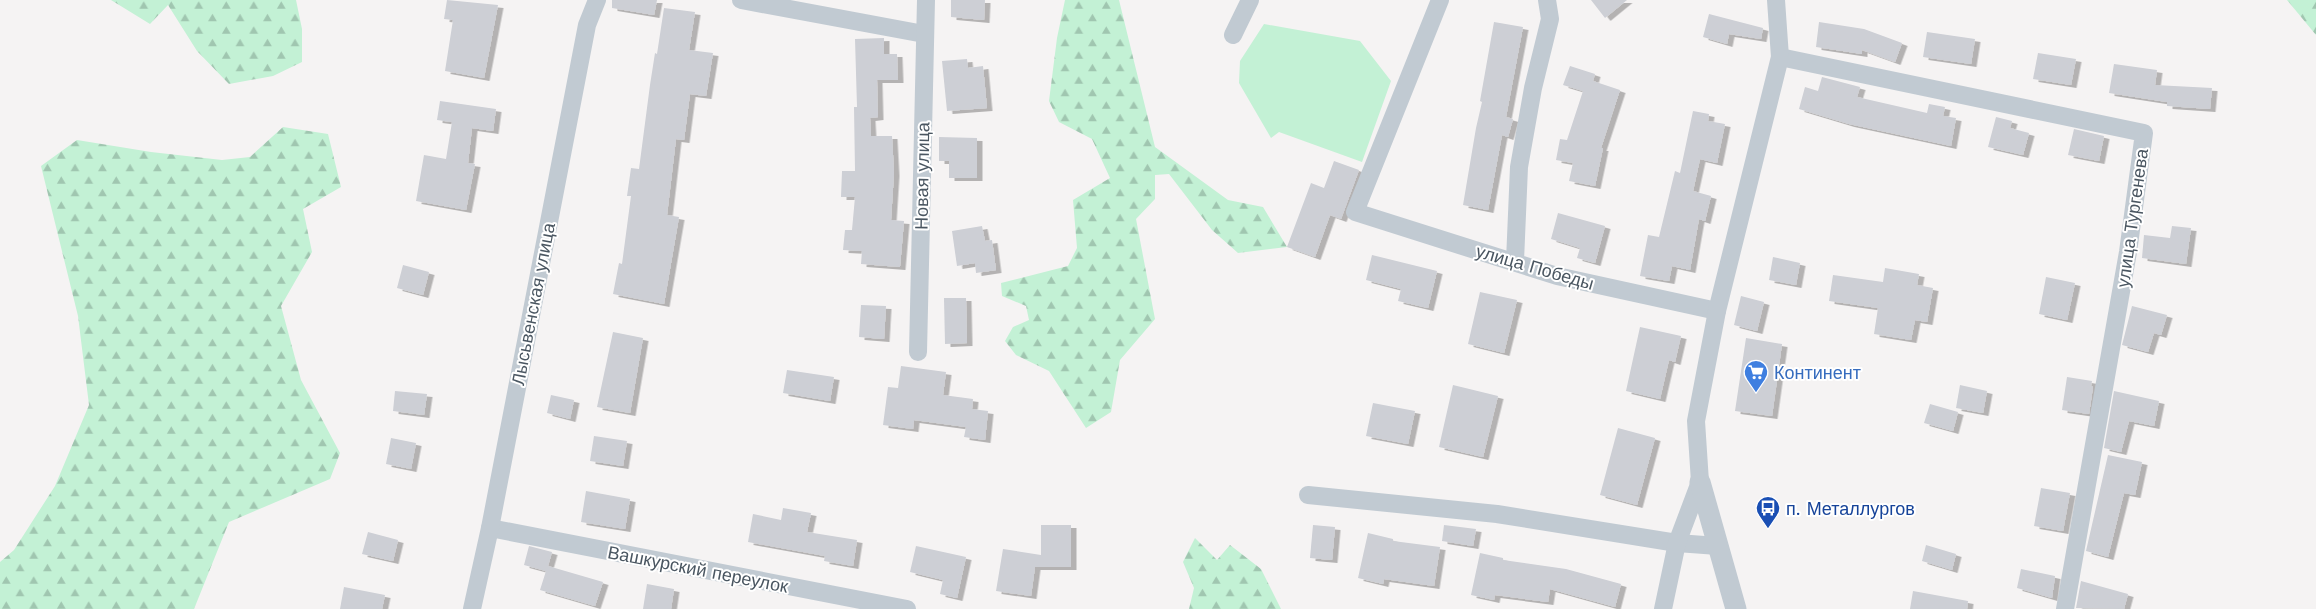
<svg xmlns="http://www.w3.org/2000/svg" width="2316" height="609" font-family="'Work Sans',sans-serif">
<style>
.grass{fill:#c3f1d5}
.forest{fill:url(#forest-firs)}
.building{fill:#cdcfd5;filter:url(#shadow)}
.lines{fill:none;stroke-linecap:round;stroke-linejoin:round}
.minor{stroke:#c1cad2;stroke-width:18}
.tertiary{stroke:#c1cad2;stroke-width:21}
.labels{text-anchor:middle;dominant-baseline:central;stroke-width:4;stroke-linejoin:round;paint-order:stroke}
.street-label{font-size:18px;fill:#4a5661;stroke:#fff}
.shop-label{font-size:18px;fill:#366cbe;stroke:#fff;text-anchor:start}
.transit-label{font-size:18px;fill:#164399;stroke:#fff;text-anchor:start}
</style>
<defs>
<pattern id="forest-firs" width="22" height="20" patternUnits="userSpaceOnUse" patternTransform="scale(1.25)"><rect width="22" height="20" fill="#c3f1d5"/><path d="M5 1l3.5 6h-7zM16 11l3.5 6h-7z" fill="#a0c6b0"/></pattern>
<filter id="shadow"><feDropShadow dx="5.5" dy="3" stdDeviation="0" flood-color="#0004"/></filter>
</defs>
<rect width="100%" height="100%" fill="#f5f3f3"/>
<polygon class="grass" points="1264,24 1360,41 1391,81 1362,162 1279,132 1271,138 1239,83 1240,61"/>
<g class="forest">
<polygon points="111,0 296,0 302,29 302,62 273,76 229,84 197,51 168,5 150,24"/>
<polygon points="1065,0 1119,0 1155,147 1228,200 1263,207 1287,247 1238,253 1212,230 1169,174 1155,175 1155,199 1136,219 1155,319 1120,360 1111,412 1086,428 1049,371 1016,355 1005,341 1013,327 1029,320 1026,306 1002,296 1001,283 1068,266 1077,248 1073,200 1110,178 1092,139 1059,122 1049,101 1057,38"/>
<polygon points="2287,0 2316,0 2316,35"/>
<polygon points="283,127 328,134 341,187 303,209 312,252 281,306 301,380 340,453 330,479 229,522 194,609 0,609 0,562 14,550 55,486 89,405 78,316 41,166 77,140 151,152 222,160 250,157"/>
<polygon points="1195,538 1217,560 1230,545 1261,569 1281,609 1189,609 1194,588 1183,562"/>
</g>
<g class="building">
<polygon points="447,0 498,5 484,78 445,71 453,20 444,19"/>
<polygon points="612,0 657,0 654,15 612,8"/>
<polygon points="951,0 985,0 984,20 951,17"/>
<polygon points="1591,0 1627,0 1605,18"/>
<polygon points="664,8 695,12 689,50 713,53 706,96 690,94 684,140 676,139 667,215 679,217 664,304 613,294 619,263 622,264 631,196 627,196 631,168 639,169 650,85 655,53 657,54"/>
<polygon points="1709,14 1763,28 1761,39 1729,34 1727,44 1703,37"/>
<polygon points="1494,22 1523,27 1506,117 1513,119 1508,137 1502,135 1488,210 1463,205 1476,128 1482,102 1480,101"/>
<polygon points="1819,22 1864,29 1902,43 1895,62 1862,50 1862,54 1816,47"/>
<polygon points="1927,32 1975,39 1971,64 1923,57"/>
<polygon points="884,38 884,54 897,54 898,80 877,80 878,117 870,118 871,136 892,136 894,173 891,220 904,221 900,267 861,264 862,251 843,250 845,230 852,230 855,197 841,197 842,171 855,171 854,107 857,107 855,39"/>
<polygon points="2038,53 2076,59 2071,85 2033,79"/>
<polygon points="967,59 968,68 983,66 987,108 947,111 942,61"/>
<polygon points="2114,64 2157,70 2155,85 2212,88 2210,109 2167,106 2167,102 2109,93"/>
<polygon points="1570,66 1595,74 1593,81 1620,90 1601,148 1603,148 1595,186 1569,181 1573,163 1556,160 1560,139 1567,140 1583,91 1563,85"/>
<polygon points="1822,77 1860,87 1857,97 1927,113 1929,104 1945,107 1943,116 1956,118 1951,146 1849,124 1799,109 1805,87 1818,91"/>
<polygon points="440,101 496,109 493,131 472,128 468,163 475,164 466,210 416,201 424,155 446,159 452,122 437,120"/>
<polygon points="1693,111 1709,114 1708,121 1725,124 1717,163 1700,159 1693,191 1711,196 1705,221 1699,219 1690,270 1672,266 1669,281 1640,276 1648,235 1659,237 1675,171 1680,173"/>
<polygon points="1996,117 2012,121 2010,128 2029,133 2023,155 1988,147"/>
<polygon points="2074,129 2104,136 2099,161 2068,155"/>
<polygon points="939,137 977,138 977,178 949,178 949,161 939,161"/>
<polygon points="1334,161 1359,170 1341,219 1330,215 1315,257 1287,247 1311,183 1324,188"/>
<polygon points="1558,213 1605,226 1595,263 1577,258 1580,248 1551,239"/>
<polygon points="982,226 985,241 992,240 996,270 976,273 975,263 957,266 952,231"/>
<polygon points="2172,226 2191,228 2186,264 2142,258 2144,235 2170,238"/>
<polygon points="1372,255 1437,271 1428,308 1398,301 1401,289 1366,280"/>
<polygon points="1773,257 1800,263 1796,285 1769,280"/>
<polygon points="403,265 429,272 423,295 397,288"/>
<polygon points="1885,268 1919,274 1917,285 1933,288 1927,322 1915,320 1911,340 1874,334 1878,308 1829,301 1833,275 1883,282"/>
<polygon points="2046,277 2075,283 2067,320 2039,314"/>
<polygon points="1480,292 1517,300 1504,353 1468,344"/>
<polygon points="1741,296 1764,302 1757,331 1734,325"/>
<polygon points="944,298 966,298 967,343 945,344"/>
<polygon points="861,305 886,306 884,339 859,337"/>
<polygon points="2132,306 2167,315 2161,335 2154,333 2148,352 2122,345"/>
<polygon points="1640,327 1681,336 1675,362 1669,360 1660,399 1626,391"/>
<polygon points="613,332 643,338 630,413 597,407"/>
<polygon points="1746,338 1782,344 1772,416 1735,411"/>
<polygon points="901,366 946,372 943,395 973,399 972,409 988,411 985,440 964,437 966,427 914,420 913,429 883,425 888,387 898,388"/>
<polygon points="787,370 834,377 830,401 783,393"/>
<polygon points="2067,377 2092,381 2091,386 2093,387 2089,414 2062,410"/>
<polygon points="1453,385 1498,396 1483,457 1439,447"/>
<polygon points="1960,385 1987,391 1983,413 1956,408"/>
<polygon points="395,391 427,394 424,415 393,411"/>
<polygon points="2114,391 2159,401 2154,426 2129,421 2121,452 2104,448"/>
<polygon points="551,395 574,400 570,419 547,413"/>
<polygon points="1373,403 1415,411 1408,444 1366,436"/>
<polygon points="1930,404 1958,412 1953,431 1924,423"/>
<polygon points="1618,428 1655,438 1637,505 1600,495"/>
<polygon points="594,436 627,441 623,466 590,461"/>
<polygon points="391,438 416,443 411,469 386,464"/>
<polygon points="2108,455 2142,462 2135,495 2124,493 2108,557 2086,551"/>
<polygon points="2041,488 2070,493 2063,531 2034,526"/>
<polygon points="586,491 630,499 625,529 581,522"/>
<polygon points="783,508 811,513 807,532 857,540 853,566 824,561 825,556 748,542 753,514 781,520"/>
<polygon points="1041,525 1071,525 1071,567 1035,567 1031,596 996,591 1003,549 1041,555"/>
<polygon points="1313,525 1335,527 1332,560 1310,558"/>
<polygon points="1444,525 1476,529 1473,546 1442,541"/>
<polygon points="368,532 398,540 393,561 362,554"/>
<polygon points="1368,533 1393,539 1393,541 1440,547 1434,586 1384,579 1383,584 1358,578"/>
<polygon points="1926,545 1956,554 1952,570 1922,561"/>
<polygon points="529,546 552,552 548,566 603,582 595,606 540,590 546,571 524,565"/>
<polygon points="916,546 966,557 957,598 940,594 943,580 910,572"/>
<polygon points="1480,553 1503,558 1503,560 1566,569 1621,584 1615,607 1550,589 1548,602 1495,595 1494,600 1471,595"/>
<polygon points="2021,569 2055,576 2052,598 2017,588"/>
<polygon points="2081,581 2128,594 2124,609 2076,608"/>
<polygon points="647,584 674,589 671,609 643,609"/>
<polygon points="344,587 385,595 382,609 340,609"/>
<polygon points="1913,591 1968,601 1967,609 1910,609"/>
</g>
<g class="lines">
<g class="minor">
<polyline points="741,0 924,34"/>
<polyline points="1440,0 1355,212 1557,276 1717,311"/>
<polyline points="1233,35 1250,0"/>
<polyline points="1780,57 2144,133 2128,252 2065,609"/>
<polyline points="1515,261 1519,167 1533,88 1550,19 1547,0"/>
<polyline points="918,352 926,0"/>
<polyline points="1308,495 1497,514 1677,543 1718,546"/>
<polyline points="490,528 907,609"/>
<polyline points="472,609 490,528 587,25 597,0"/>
<polyline points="1663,609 1677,543 1700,482 1696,421 1717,311 1780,57 1776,0"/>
</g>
<polyline class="tertiary" points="1700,482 1736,609"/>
</g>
<defs>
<g id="supermarket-pin" transform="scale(1.25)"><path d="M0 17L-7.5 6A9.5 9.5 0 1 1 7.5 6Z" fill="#3f7fe0" stroke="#fff"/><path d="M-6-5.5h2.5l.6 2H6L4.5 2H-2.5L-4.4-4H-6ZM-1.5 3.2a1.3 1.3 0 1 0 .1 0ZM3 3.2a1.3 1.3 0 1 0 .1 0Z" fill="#fff"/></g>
<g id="bus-pin" transform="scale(1.25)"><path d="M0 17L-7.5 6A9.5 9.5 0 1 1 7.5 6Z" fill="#1a4fb4" stroke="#fff"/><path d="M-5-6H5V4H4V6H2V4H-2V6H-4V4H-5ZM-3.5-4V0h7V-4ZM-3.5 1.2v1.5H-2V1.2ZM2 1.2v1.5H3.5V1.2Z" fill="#fff"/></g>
</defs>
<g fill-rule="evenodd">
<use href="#supermarket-pin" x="1756" y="372"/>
<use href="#bus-pin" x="1768" y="508"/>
</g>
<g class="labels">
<g class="street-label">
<text transform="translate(922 176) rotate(-89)">Новая улица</text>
<text transform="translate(2132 218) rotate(-82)">улица Тургенева</text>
<text transform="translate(1535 267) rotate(16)">улица Победы</text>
<text transform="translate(533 304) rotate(-79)">Лысьвенская улица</text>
<text transform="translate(698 569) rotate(11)">Вашкурский переулок</text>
</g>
<g class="shop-label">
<text x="1774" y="372">Континент</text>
</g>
<g class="transit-label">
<text x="1786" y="508">п. Металлургов</text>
</g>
</g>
</svg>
